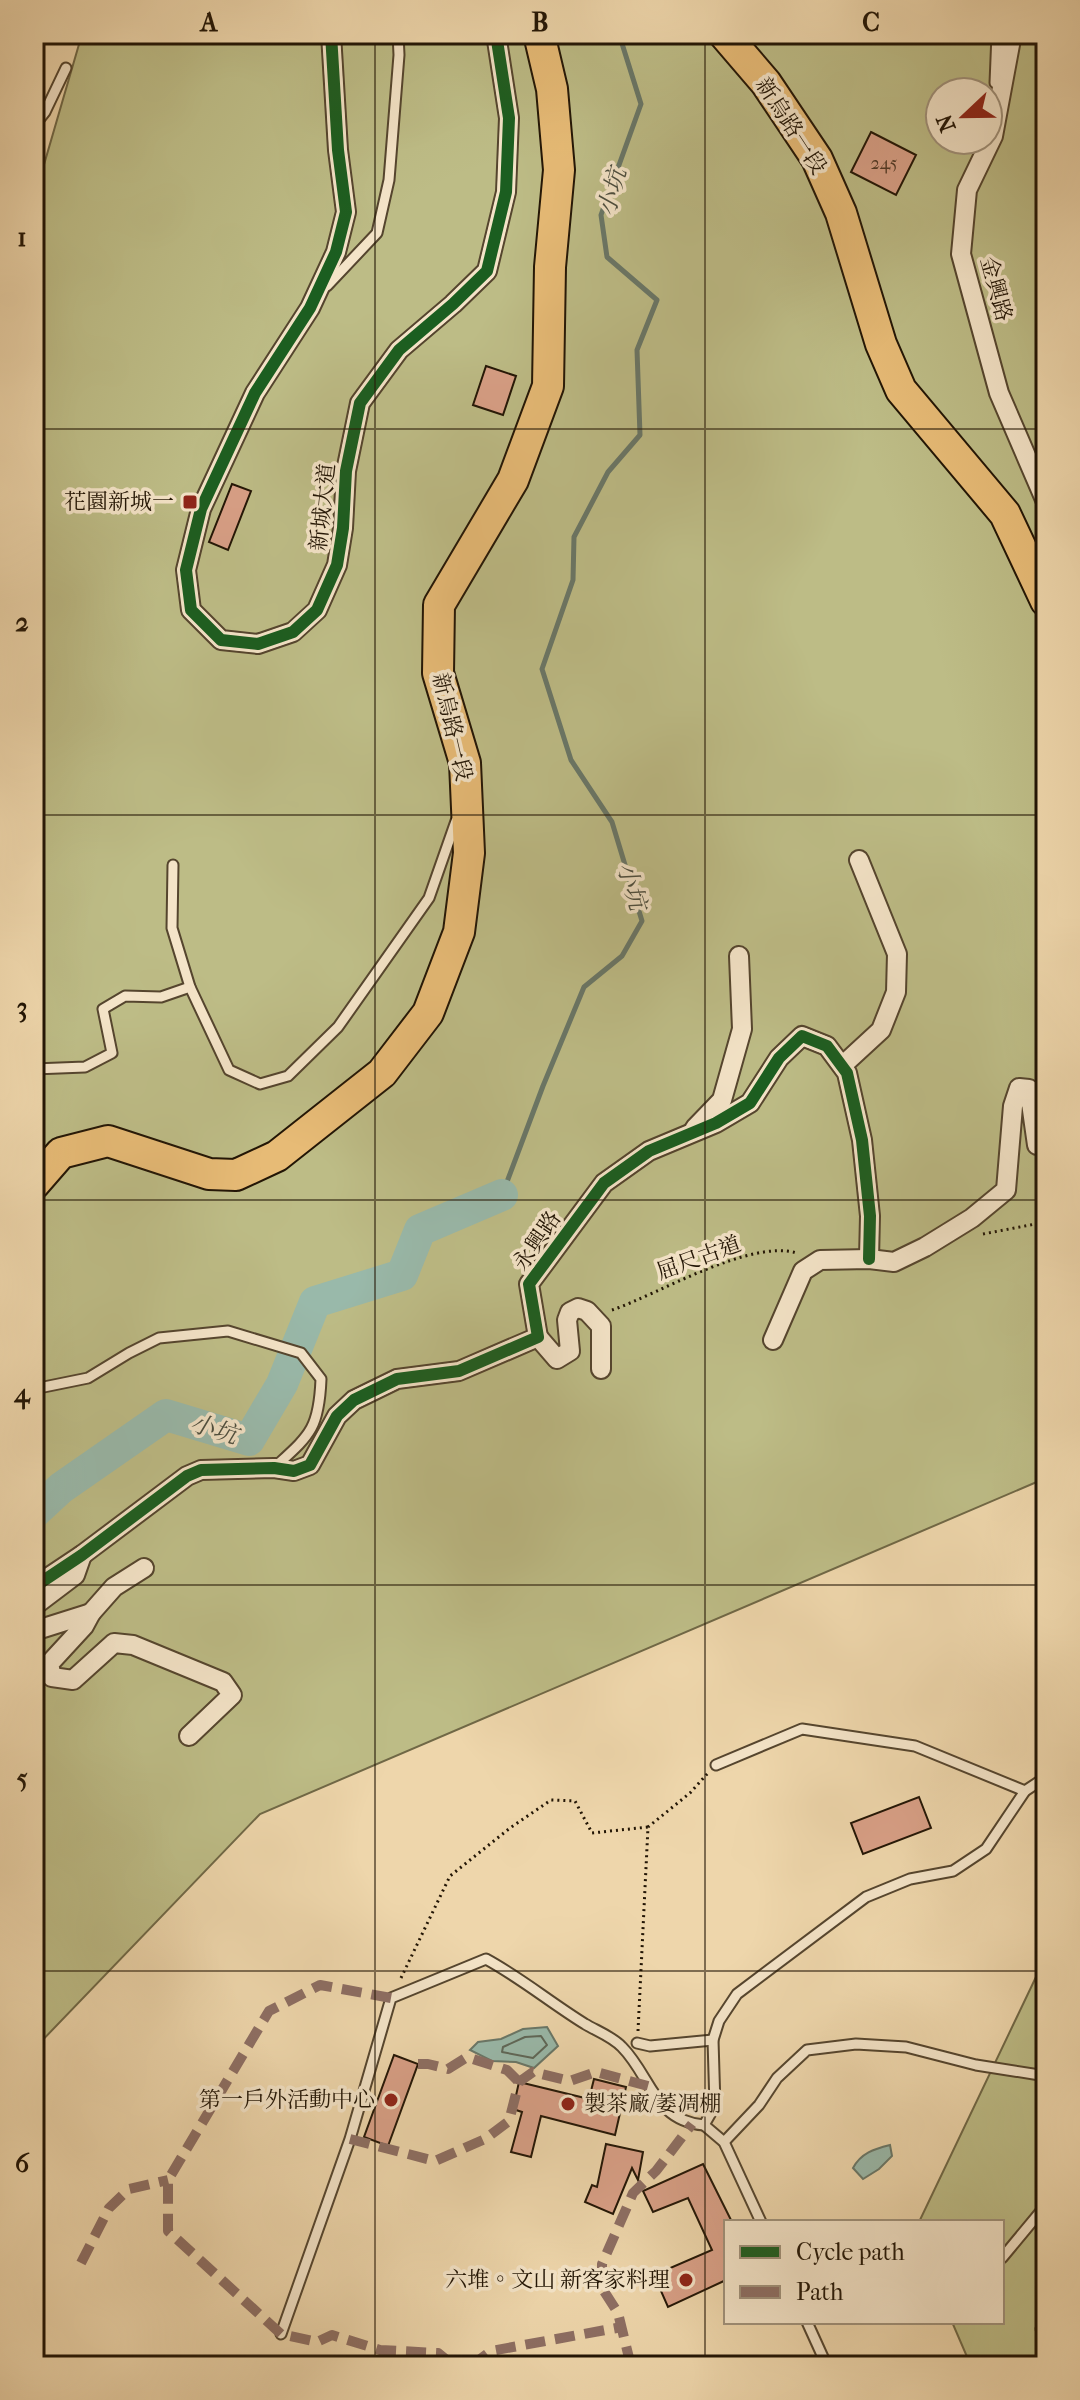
<svg xmlns="http://www.w3.org/2000/svg" width="1080" height="2400" font-family="'IM FELL French Canon','Noto Serif TC',serif">
<style>
.green{fill:#bdbc86;stroke:#706846;stroke-width:2;fill-rule:evenodd}
.water{fill:#99b9aa;stroke:#697768;stroke-width:2}
.lines{fill:none;stroke-linecap:round;stroke-linejoin:round}
.shore{stroke:#5e6758;stroke-width:2}
.stream{stroke:#697768;stroke-width:5}
.river{stroke:#99b9aa;stroke-width:32}
.building{fill:#d9a087;stroke:#221505;stroke-width:2}
.lane-casing{stroke:#55452e;stroke-width:13}
.street-casing{stroke:#55452e;stroke-width:22}
.primary-casing{stroke:#221505;stroke-width:34}
.path{stroke:#221505;stroke-width:3;stroke-dasharray:2 4;stroke-linecap:butt}
.lane{stroke:#f4e4c8;stroke-width:9}
.street{stroke:#f4e4c8;stroke-width:18}
.primary{stroke:#e7bb76;stroke-width:30}
.quiet{stroke:#8d6e63;stroke-width:10;stroke-dasharray:20 10;stroke-linecap:butt}
.cycleway-casing{stroke:#f4e4c8;stroke-width:17}
.cycleway{stroke:#1b5e20;stroke-width:12}
.grid{fill:none;stroke:#221505;stroke-width:2;stroke-opacity:0.55}
.poi-dot{fill:#8f2418;stroke:#f4e4c8;stroke-width:3}
.labels{text-anchor:middle;dominant-baseline:central;stroke-width:7;stroke-linejoin:round;paint-order:stroke}
.number-label{font-size:18px;fill:#503826}
.street-label{font-size:22px;fill:#221505;stroke:#f4e4c8}
.poi-label{font-size:22px;fill:#221505;stroke:#f4e4c8;text-anchor:end}
.water-label{font-size:24px;font-style:italic;fill:#4c4e3f;stroke:#f4e4c8}
.neatline{fill:none;stroke:#221505;stroke-width:3}
.grid-label{font-size:26px;text-anchor:middle;font-weight:bold;fill:#221505}
</style>
<rect width="100%" height="100%" fill="#eed6ab"/>
<filter id="stains"><feTurbulence type="fractalNoise" baseFrequency=".0025" numOctaves="4"/><feColorMatrix values="0 0 0 0 .2 0 0 0 0 .09 0 0 0 0 .02 0 0 0 .5 -.17"/></filter>
<radialGradient id="worn" r=".72"><stop offset=".6" stop-color="#630" stop-opacity="0"/><stop offset="1" stop-color="#630" stop-opacity=".3"/></radialGradient>
<g class="green">
<path d="M82,34H1046V1478L260,1814L34,2049V199ZM940,92H988V140H940Z"/>
<polygon points="1046,1956 1046,2366 971,2366 952,2322 1002,2322 1002,2222 919,2222"/>
</g>
<g class="water">
<polygon points="547,2027 558,2046 534,2068 516,2062 492,2061 470,2050 478,2042 501,2039 523,2029"/>
<path d="M890,2145L892,2156L879,2169L863,2179L853,2168C861,2153 874,2149 890,2145Z"/>
</g>
<g class="lines">
<polygon class="shore" points="541,2036 547,2045 533,2058 502,2052 503,2047 525,2037"/>
<polyline class="stream" points="502,1195 543,1086 584,987 622,956 642,921 612,822 571,760 542,669 573,580 574,537 608,472 640,435 637,350 657,300 607,257 601,215 641,104 619,34"/>
<polyline class="river" points="34,1513 61,1488 166,1415 249,1440 282,1384 315,1302 402,1275 420,1230 502,1195"/>
</g>
<g class="building">
<polygon points="871,132 916,155 896,195 851,172"/>
<polygon points="486,366 516,376 503,415 473,405"/>
<polygon points="232,484 251,491 228,550 209,542"/>
<polygon points="919,1797 931,1828 863,1854 851,1823"/>
<polygon points="394,2055 418,2064 388,2146 364,2137"/>
<polygon points="594,2079 626,2087 615,2135 541,2116 531,2157 511,2152 522,2112 513,2109 519,2082 589,2099"/>
<polygon points="606,2144 643,2152 638,2180 632,2168 613,2214 585,2202 592,2185 597,2187"/>
<polygon points="703,2164 732,2222 726,2222 726,2280 668,2307 654,2275 712,2250 688,2198 653,2212 643,2191"/>
</g>
<g class="lines">
<g class="lane-casing">
<g id="lane">
<polyline points="449,34 453,34"/>
<polyline points="995,83 997,34"/>
<polyline points="34,126 45,112 66,68"/>
<polyline points="327,286 377,233 389,180 399,55 398,34"/>
<polyline points="173,865 172,928 190,987 229,1070 260,1084 288,1076 338,1027 429,898 456,821"/>
<polyline points="34,1069 85,1067 112,1053 103,1009 125,996 161,997 190,987"/>
<path d="M34,1389L88,1378L129,1353L159,1338L228,1331L301,1353L321,1379C319,1429 310,1435 275,1467"/>
<polyline points="716,1765 802,1729 915,1746 1025,1791"/>
<polyline points="637,2043 650,2046 713,2040"/>
<polyline points="724,2142 759,2105 777,2078 807,2050 856,2044 906,2047 976,2065 1046,2076"/>
<polyline points="761,2222 724,2142 704,2125 715,2106 713,2040 719,2021 737,1994 866,1897 910,1879 953,1871 986,1849 1025,1791 1046,1777"/>
<polyline points="1002,2258 1046,2205"/>
<polyline points="807,2322 827,2366"/>
<polyline points="1041,2329 1046,2321"/>
<path d="M281,2334L350,2139L391,1998L486,1959C521,1978 551,2003 585,2024C597,2031 613,2037 622,2047C651,2076 654,2121 704,2125"/>
</g>
</g>
<g class="street-casing">
<g id="street">
<polyline points="331,34 338,150 346,212 336,252 310,308 255,393 201,509 186,570 191,610 221,640 258,644 293,632 317,610 337,565 343,528 346,471 360,403 399,350 453,304 487,271 506,192 509,118 496,34"/>
<polyline points="1012,34 993,136 967,190 961,254 999,393 1046,502"/>
<polyline points="843,1065 881,1030 896,992 897,954 859,860"/>
<polyline points="695,1128 722,1100 742,1029 739,956"/>
<polyline points="538,1337 529,1284 604,1183 649,1151 716,1123 750,1103 779,1058 802,1036 827,1046 847,1073 862,1140 870,1216 869,1259"/>
<polyline points="538,1337 557,1359 570,1351 567,1320 570,1312 578,1308 587,1311 601,1326 601,1369"/>
<polyline points="773,1340 803,1271 820,1260 869,1259 894,1262 925,1247 972,1218 1006,1190 1013,1106 1019,1088 1029,1089 1037,1145"/>
<polyline points="34,1587 82,1555 187,1476 201,1470 274,1468 294,1471 310,1465 337,1416 354,1400 397,1379 459,1371 538,1337"/>
<polyline points="34,1606 75,1575 82,1555"/>
<polyline points="91,1613 114,1587 144,1568"/>
<polyline points="34,1631 91,1613 84,1626 49,1664 52,1677 73,1680 114,1643 133,1645 223,1682 232,1695 189,1736"/>
</g>
</g>
<g class="primary-casing">
<g id="primary">
<polyline points="724,34 766,83 817,159 841,213 881,344 901,390 1005,514 1046,601"/>
<polyline points="34,1184 61,1153 108,1141 209,1174 236,1175 277,1156 382,1073 428,1013 459,932 469,853 465,763 438,673 439,605 513,480 548,386 550,267 559,170 552,89 539,34"/>
</g>
</g>
<g class="path">
<polyline points="1041,1161 1046,1181"/>
<polyline points="983,1234 1046,1222"/>
<path d="M612,1310C659,1294 749,1239 797,1253"/>
<polyline points="401,1978 450,1876 510,1828 551,1800 575,1801 592,1833 648,1827"/>
<polyline points="638,2031 648,1827 690,1793 708,1773"/>
</g>
<use href="#lane" class="lane"/>
<use href="#street" class="street"/>
<use href="#primary" class="primary"/>
<g class="quiet">
<polyline points="391,1998 320,1985 269,2011 168,2180 168,2231 281,2334 317,2342 332,2335 380,2350 438,2353 454,2366"/>
<polyline points="418,2064 428,2064 448,2069 467,2057 507,2070 519,2082"/>
<polyline points="350,2139 435,2161 485,2139 509,2121 519,2082 533,2072 570,2081 596,2072 648,2086"/>
<polyline points="81,2263 109,2208 129,2189 168,2180"/>
<polyline points="471,2366 491,2351 622,2327"/>
<polyline points="631,2366 618,2313 602,2288 602,2264 633,2193 656,2171 692,2124"/>
</g>
<g class="cycleway-casing">
<g id="cycleway">
<polyline points="331,34 338,150 346,212 336,252 310,308 255,393 201,509 186,570 191,610 221,640 258,644 293,632 317,610 337,565 343,528 346,471 360,403 399,350 453,304 487,271 506,192 509,118 496,34"/>
<polyline points="34,1587 82,1555 187,1476 201,1470 274,1468 294,1471 310,1465 337,1416 354,1400 397,1379 459,1371 538,1337 529,1284 604,1183 649,1151 716,1123 750,1103 779,1058 802,1036 827,1046 847,1073 862,1140 870,1216 869,1259"/>
</g>
</g>
<use href="#cycleway" class="cycleway"/>
</g>
<path class="grid" d="M375,34V2366M705,34V2366M34,429H1046M34,815H1046M34,1200H1046M34,1585H1046M34,1971H1046"/>
<g class="poi-dot">
<rect x="182" y="494" width="16" height="16" rx="4"/>
<circle cx="391" cy="2100" r="8"/>
<circle cx="568" cy="2104" r="8"/>
<circle cx="686" cy="2280" r="8"/>
</g>
<g class="labels">
<g class="number-label">
<text x="884" y="163">245</text>
</g>
<g class="street-label">
<text transform="translate(791 126) rotate(57)">新烏路一段</text>
<text transform="translate(996 289) rotate(75)">金興路</text>
<text transform="translate(323 507) rotate(-84)">新城大道</text>
<text transform="translate(452 727) rotate(77)">新烏路一段</text>
<text transform="translate(537 1241) rotate(-56)">永興路</text>
<text transform="translate(699 1258) rotate(-20)">屈尺古道</text>
</g>
<g class="poi-label">
<text x="174" y="502">花園新城一</text>
<text x="375" y="2100">第一戶外活動中心</text>
<text x="584" y="2104" text-anchor="start">製茶廠/萎凋棚</text>
<text x="670" y="2280">六堆。文山 新客家料理</text>
</g>
<g class="water-label">
<text transform="translate(612 192) rotate(-75)">小坑</text>
<text transform="translate(632 886) rotate(73)">小坑</text>
<text transform="translate(214 1429) rotate(17)">小坑</text>
</g>
</g>
<rect width="1080" height="2400" fill="none" stroke="#eed6ab" stroke-width="88"/>
<rect x="724" y="2220" width="280" height="104" fill="#f4e4c8" stroke="#a0917a" stroke-width="2"/>
<rect x="740" y="2246" width="40" height="12" fill="#1b5e20" stroke="#a0917a" stroke-width="2"/>
<text x="796" y="2260" font-size="24" fill="#221505">Cycle path</text>
<rect x="740" y="2286" width="40" height="12" fill="#8d6e63" stroke="#a0917a" stroke-width="2"/>
<text x="796" y="2300" font-size="24" fill="#221505">Path</text>
<g transform="translate(964 116) rotate(248)"><circle r="38" fill="#f4e4c8" stroke="#a0917a" stroke-width="2"/>
<path d="M0-6L14 30L0 20L-14 30Z" fill="#8f2418"/>
<text y="-12" font-size="22" font-weight="bold" text-anchor="middle" fill="#221505">N</text>
</g>
<rect x="44" y="44" width="992" height="2312" class="neatline"/>
<g class="grid-label">
<text x="209" y="31">A</text>
<text x="540" y="31">B</text>
<text x="871" y="31">C</text>
<text x="22" y="246">1</text>
<text x="22" y="631">2</text>
<text x="22" y="1016">3</text>
<text x="22" y="1402">4</text>
<text x="22" y="1787">5</text>
<text x="22" y="2172">6</text>
</g>
<rect width="100%" height="100%" filter="url(#stains)"/>
<rect width="100%" height="100%" fill="url(#worn)"/>
</svg>
